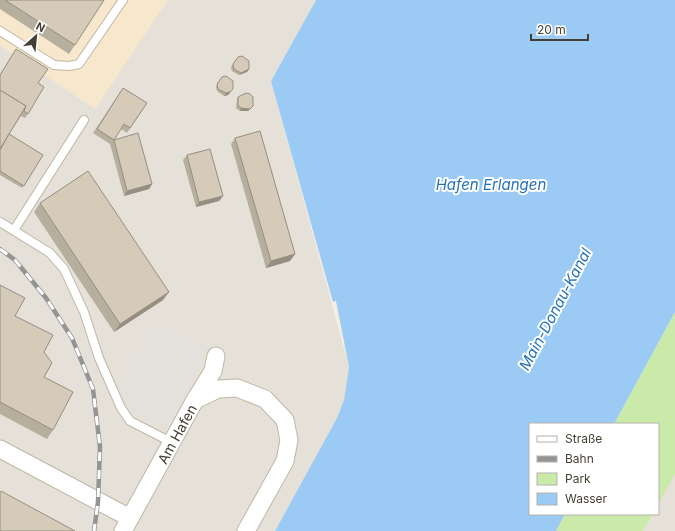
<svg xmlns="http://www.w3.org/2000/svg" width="675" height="531" font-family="Inter,sans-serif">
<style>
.commercial{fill:#f7e7cc}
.industrial{fill:#e5e0d8}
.green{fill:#c9eaa9}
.parking{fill:#e3e1dc}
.water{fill:#9bcbf4}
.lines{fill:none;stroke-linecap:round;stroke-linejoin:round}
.lane-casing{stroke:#bfb7a5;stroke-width:10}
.street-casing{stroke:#bfb7a5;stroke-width:19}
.lane{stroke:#fff;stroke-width:8}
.street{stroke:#fff;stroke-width:17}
.rail-casing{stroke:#949494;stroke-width:4.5}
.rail{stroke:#fff;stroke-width:3;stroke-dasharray:9;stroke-linecap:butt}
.wall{fill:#b7af9e}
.shaded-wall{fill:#958e81}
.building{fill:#d5cbb8;stroke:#958e81}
.labels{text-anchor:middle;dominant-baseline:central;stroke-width:4;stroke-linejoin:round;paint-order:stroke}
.street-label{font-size:14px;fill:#453f33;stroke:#fff}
.water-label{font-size:15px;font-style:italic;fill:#2672b7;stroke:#fff}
</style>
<rect width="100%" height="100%" fill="#f3efe3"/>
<polygon class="commercial" points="0,0 168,0 95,109 0,45"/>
<g class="industrial">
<polygon points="168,0 316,0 271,81 349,367 344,400 337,418 275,531 0,531 0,45 95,109"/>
<polygon points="675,474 675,531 643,531 653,514 658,514 658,505"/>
</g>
<g class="green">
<polygon points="675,312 675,474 658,505 658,424 614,424"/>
<polygon points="565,514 653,514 643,531 556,531"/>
</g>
<polygon class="parking" points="157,324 203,351 200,369 174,416 165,423 155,424 129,407 118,391"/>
<polygon class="water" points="316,0 675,0 675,312 614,424 530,424 530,514 565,514 556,531 275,531 337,418 344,400 349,367 336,301 333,302 271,81"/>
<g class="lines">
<g class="lane-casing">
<g id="lane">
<polyline points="0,31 54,65 69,66 79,64 123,0"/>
<polyline points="0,222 50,253 64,269 84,312 99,358 121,408 130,421 171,442"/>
<polyline points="14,230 84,120"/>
</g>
</g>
<g class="street-casing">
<g id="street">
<polyline points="195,400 213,371 216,356"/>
<polyline points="0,449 130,518"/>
<path id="s1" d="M123,531L195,400L218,389L237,388L265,399L285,420L289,440L285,461L246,531"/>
</g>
</g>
<use href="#lane" class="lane"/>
<use href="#street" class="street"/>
<g class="rail-casing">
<polyline id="rail" points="0,249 15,260 46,298 72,338 93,389 100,447 98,502 94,531"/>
</g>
<use href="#rail" class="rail"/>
</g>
<g class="wall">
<polygon points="0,0 104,0 69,54 0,9"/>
<polygon points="16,49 38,83 28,114 25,118 21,116 9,134 43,155 22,188 0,175 0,75"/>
<polygon points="238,57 249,69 247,72 239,75 232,71 231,67"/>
<polygon points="222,77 233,89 228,95 224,96 217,91 216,87"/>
<polygon points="123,88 147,103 127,133 121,129 114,140 152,184 149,189 124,196 110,144 93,133"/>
<polygon points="238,97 253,106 248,111 240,111 236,108 237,99"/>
<polygon points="235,138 295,254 290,261 266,268 231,144"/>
<polygon points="187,155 223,196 219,201 196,207 183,160"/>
<polygon points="40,203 163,300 114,332 34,212"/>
<polygon points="0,285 15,316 44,352 44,377 53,430 47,439 0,414"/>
</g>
<g class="shaded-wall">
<polygon points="249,69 247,72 239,75 241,73"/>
<polygon points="233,89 228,95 224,96 226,93"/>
<polygon points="253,106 248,111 240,111 241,108"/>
<polygon points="152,184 149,189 124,196 127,191"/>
<polygon points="223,196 219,201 196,207 199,202"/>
<polygon points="295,254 290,261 266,268 271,261"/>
<polygon points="169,292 163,300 114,332 120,324"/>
</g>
<g class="building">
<polygon points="5,0 104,0 75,45"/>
<polygon points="16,49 48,69 38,83 44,87 28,114 24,111 26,106 0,90 0,75"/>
<polygon points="242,56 249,61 249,69 241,73 234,69 233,64 238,57"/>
<polygon points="226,76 233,81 233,89 230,92 226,93 218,89 217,84 222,77"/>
<polygon points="123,88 147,103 130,128 124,124 114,140 138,133 152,184 127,191 114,140 97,129"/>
<polygon points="0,90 26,106 0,149"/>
<polygon points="246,93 250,94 253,97 253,106 250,109 241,108 238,105 238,97"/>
<polygon points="260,131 295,254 271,261 235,138"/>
<polygon points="9,134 43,155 24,186 0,171 0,150"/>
<polygon points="210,149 223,196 199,202 187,155"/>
<polygon points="88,171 169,292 120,324 40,203"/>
<polygon points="0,285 25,298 15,316 53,335 44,352 52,363 44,377 73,392 53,430 0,402"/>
<polygon points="1,491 75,531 0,531 0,493"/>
</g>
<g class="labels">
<g class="street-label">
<text stroke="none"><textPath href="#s1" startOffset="111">Am Hafen</textPath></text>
</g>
<g class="water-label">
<text x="491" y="184">Hafen Erlangen</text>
<text transform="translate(555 309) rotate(-62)">Main-Donau-Kanal</text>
</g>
</g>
<rect x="529" y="423" width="130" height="92" fill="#ffffff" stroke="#b5b2ad"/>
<rect x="537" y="436" width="20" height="6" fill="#ffffff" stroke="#b5b2ad"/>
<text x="565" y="443" font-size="12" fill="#453f33">Straße</text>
<rect x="537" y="456" width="20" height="6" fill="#949494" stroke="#b5b2ad"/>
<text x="565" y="463" font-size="12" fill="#453f33">Bahn</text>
<rect x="537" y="473" width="20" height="12" fill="#c9eaa9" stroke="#b5b2ad"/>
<text x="565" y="483" font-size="12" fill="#453f33">Park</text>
<rect x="537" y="493" width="20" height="12" fill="#9bcbf4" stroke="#b5b2ad"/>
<text x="565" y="503" font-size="12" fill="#453f33">Wasser</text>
<g transform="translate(36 36) rotate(27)" stroke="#ffffff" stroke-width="3" paint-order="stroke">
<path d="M0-3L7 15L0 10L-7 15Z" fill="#453f33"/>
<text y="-6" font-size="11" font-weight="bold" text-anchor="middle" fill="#453f33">N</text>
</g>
<path d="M531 34v6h57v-6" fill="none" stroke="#453f33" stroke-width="2"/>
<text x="537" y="34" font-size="12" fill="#453f33" stroke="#ffffff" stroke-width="3" paint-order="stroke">20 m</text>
</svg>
